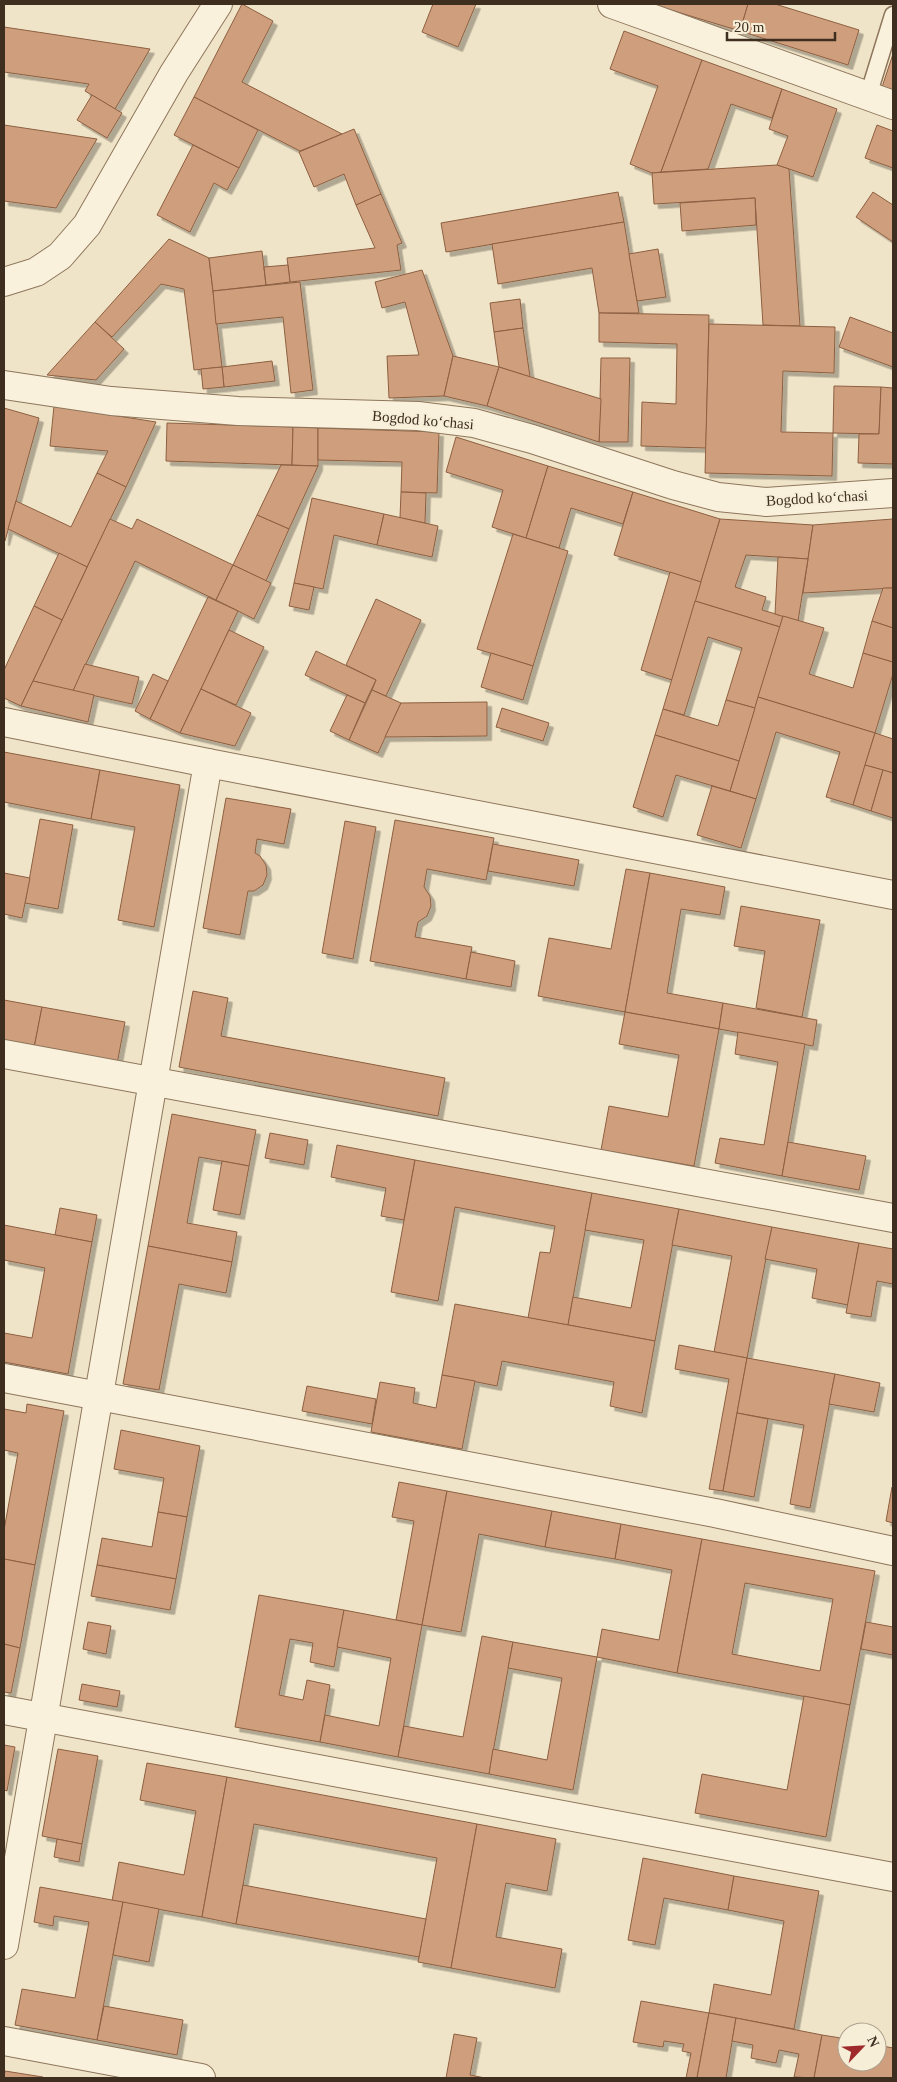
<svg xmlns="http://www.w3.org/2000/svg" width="897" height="2082" font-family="Georgia,serif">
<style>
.building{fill:#cf9f7d;stroke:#8d5f41;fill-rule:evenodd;filter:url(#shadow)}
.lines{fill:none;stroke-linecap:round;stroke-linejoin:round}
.service-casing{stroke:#8d765c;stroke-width:19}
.minor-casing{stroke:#8d765c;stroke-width:30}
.service{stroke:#faf1dc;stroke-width:16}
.minor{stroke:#faf1dc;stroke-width:28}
.labels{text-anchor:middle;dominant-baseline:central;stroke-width:4;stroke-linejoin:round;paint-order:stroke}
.street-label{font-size:15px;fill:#3d2e20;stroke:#f7eed8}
</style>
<defs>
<filter id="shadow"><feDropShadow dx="4.5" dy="4.5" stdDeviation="0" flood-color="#0004"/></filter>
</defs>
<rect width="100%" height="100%" fill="#f0e4c8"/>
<g class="building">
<polygon points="242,4 273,21 242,82 342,134 300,151 194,97"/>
<polygon points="433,4 476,4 458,47 422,32"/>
<polygon points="651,4 748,4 740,31"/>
<polygon points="748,4 775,4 859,30 848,65 740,31"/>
<polygon points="4,27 150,49 115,109 85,91 89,84 4,72"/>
<polygon points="624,31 702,60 661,172 652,173 630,164 658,86 610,69"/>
<polygon points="893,54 893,91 882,87"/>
<polygon points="702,60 782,89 772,118 731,104 708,169 661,172"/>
<polygon points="782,89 837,109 813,177 777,165 788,136 769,129"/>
<polygon points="92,95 122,113 107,138 77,120"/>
<polygon points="194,97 258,130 239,168 174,135"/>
<polygon points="4,125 97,139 56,208 4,201"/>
<polygon points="877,125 893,131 893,168 865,158"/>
<polygon points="354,129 381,194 356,205 344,174 314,187 299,152"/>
<polygon points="193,145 239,168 227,190 214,183 190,232 157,215"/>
<polygon points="777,165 789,169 800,326 763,325 755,198 654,204 652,173"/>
<polygon points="618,192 624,222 446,252 441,223"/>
<polygon points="873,192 893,205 893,242 856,217"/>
<polygon points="381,194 402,243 397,245 401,270 290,282 287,258 375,248 356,205"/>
<polygon points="755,198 756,225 682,231 680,203"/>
<polygon points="624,222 639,313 599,313 592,268 498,284 492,244"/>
<polygon points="169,239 209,258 222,367 194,370 184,289 161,284 112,337 95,322"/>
<polygon points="658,249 666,297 637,301 629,254"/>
<polygon points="262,251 266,285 213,291 209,258"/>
<polygon points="288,265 290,282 266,285 264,267"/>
<polygon points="422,270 453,356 444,396 389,398 387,356 419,355 405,302 382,308 375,282"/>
<polygon points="300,282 313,390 291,393 283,317 216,324 213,291"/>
<polygon points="520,299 523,328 494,332 490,303"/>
<polygon points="599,313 709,315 706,448 641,446 642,402 676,404 677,344 599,342"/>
<polygon points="850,317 893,333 893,367 839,347"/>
<polygon points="95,322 124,349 96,380 47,375"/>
<polygon points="709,324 835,327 834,373 783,371 781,432 833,433 832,476 705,473"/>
<polygon points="523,328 530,377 499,367 494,332"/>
<polygon points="453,356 499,367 487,406 444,396"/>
<polygon points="601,358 630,358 628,442 599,442"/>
<polygon points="272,361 275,381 224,387 222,367"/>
<polygon points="222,367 224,387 203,389 201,369"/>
<polygon points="499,367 601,399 599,442 487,406"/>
<polygon points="834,386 881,387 879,434 833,433"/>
<polygon points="881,387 893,388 893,464 858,463 859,434 879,434"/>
<polygon points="54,406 156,422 126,487 97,473 108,451 50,446"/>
<polygon points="4,408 39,418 5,541 4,541"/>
<polygon points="167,423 293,427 292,465 166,461"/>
<polygon points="293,427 318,428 318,466 292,465"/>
<polygon points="318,428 439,432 437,493 401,492 402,462 318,460"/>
<polygon points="456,437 548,466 526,538 492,527 503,490 446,472"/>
<polygon points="281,465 318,466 289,529 257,515"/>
<polygon points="548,466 633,492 623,524 571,508 559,548 526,538"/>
<polygon points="97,473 126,487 87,567 8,529 16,501 71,527"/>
<polygon points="401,492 426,493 425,523 400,518"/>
<polygon points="633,492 720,519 701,582 614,555"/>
<polygon points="312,498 384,514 377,545 334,535 323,589 294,583"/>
<polygon points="384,514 438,526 432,557 377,545"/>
<polygon points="257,515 289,529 266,581 233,565"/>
<polygon points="110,519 132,529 137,519 233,565 216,600 135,561 73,691 33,681"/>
<polygon points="720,519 813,525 808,559 746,555 735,587 766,597 762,610 783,616 780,627 695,601"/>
<polygon points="893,519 893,588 803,593 813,525"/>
<polygon points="513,534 568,551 533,666 477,649"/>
<polygon points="59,553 87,567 62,620 34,606"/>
<polygon points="778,557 808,559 798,621 775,614"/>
<polygon points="233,565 271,583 254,619 216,600"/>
<polygon points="670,572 701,582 672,680 641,670"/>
<polygon points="294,583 314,587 309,610 289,606"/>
<polygon points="883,588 893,588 893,628 872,621"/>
<polygon points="208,597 238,611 180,733 150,719"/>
<polygon points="376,599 421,620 386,696 372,690 376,680 346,665"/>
<polygon points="695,601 780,627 755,708 726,700 742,648 708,637 684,715 663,709"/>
<polygon points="34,606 62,620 21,706 4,698 4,670"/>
<polygon points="783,616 824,628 809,674 853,688 863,653 893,662 893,674 875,733 758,697"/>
<polygon points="872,621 893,628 893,662 863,653"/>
<polygon points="229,630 264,647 236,705 201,689"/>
<polygon points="316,651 376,680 365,703 305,675"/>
<polygon points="491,653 533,666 523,700 481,687"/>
<polygon points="85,664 139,677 132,704 73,691"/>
<polygon points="153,674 168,681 150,719 135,711"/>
<polygon points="33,681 94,695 88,722 21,706"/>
<polygon points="201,689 251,713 235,746 180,733"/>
<polygon points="372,690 401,703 378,753 349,740"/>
<polygon points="347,695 365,703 349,740 330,731"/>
<polygon points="758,697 875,733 853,805 826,797 840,752 776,732 756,799 730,791"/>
<polygon points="726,700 755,708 739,761 655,735 663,709 718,726"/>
<polygon points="487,702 487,736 385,737 401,703"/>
<polygon points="502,708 549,723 543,741 496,727"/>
<polygon points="875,733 893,739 893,773 865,765"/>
<polygon points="655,735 739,761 730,791 676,775 663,817 633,807"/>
<polygon points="4,752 100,770 91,819 4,802"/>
<polygon points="865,765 883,770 871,811 853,805"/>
<polygon points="100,770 180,785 154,927 118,920 135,827 91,819"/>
<polygon points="883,770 893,773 893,818 871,811"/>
<polygon points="712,786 756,799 741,848 697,835"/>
<polygon points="226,798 291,809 284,844 257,839 255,853 260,856 266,865 267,875 263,885 254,891 248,891 240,935 203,928"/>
<polygon points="40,819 73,825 58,909 25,903"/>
<polygon points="395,820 494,838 486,880 427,869 424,887 430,896 431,906 427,916 418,922 415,937 472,947 466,979 370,961"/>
<polygon points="345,821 376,827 353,959 322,953"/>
<polygon points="493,844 579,860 574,886 488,871"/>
<polygon points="626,869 650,873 625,1012 538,996 549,938 611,949"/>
<polygon points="4,873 30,878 22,918 4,914"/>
<polygon points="650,873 725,887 720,915 681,909 667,993 723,1003 719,1029 625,1012"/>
<polygon points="741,906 820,920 802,1017 756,1008 765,951 734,946"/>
<polygon points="471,952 515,961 511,987 466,979"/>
<polygon points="193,991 228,998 221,1036 445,1078 438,1116 179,1067"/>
<polygon points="4,1000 42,1007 34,1048 4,1043"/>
<polygon points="723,1003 817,1020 813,1046 719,1029"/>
<polygon points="42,1007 125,1022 117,1064 34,1048"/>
<polygon points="625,1012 719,1029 694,1166 601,1150 609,1106 668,1117 679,1055 619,1044"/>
<polygon points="738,1032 805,1044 782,1176 715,1163 720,1138 764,1145 778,1062 735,1054"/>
<polygon points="172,1114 256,1130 249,1166 199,1157 187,1223 237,1232 232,1262 148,1246"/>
<polygon points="270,1133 308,1140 304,1165 265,1158"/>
<polygon points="788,1142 866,1156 859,1190 782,1176"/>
<polygon points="337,1145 415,1160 404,1220 381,1216 386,1188 331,1177"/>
<polygon points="415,1160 592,1193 568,1325 528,1318 540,1252 550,1253 555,1226 455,1207 438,1301 391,1292"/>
<polygon points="222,1161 249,1166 240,1215 213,1210"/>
<polygon points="592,1193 679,1209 655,1341 568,1325 573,1297 631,1308 644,1240 585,1230"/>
<polygon points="60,1208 97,1215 92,1242 55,1235"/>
<polygon points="679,1209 772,1227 747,1358 714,1352 732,1256 672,1245"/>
<polygon points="4,1225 92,1242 68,1374 4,1362 4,1333 32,1338 45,1268 4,1260"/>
<polygon points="772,1227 859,1243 848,1305 812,1298 817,1269 765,1259"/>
<polygon points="859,1243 893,1249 893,1284 877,1281 871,1317 846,1313"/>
<polygon points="148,1246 232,1262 226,1293 179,1284 159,1390 123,1384"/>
<polygon points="455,1304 655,1341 642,1413 610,1406 614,1382 502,1361 497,1386 442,1375"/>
<polygon points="679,1345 747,1358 723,1491 709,1489 729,1379 675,1369"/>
<polygon points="747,1358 835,1374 810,1508 790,1504 804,1425 737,1413"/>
<polygon points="835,1374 880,1383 874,1412 829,1404"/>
<polygon points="442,1375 475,1381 462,1449 371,1432 380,1382 415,1388 413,1403 436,1408"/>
<polygon points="307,1386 376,1399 372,1424 302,1411"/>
<polygon points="27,1404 64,1411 35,1565 4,1559 4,1530 18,1453 4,1450 4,1409 26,1413"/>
<polygon points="737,1413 768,1419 754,1497 723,1491"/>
<polygon points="121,1430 200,1446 187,1517 158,1512 164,1478 114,1469"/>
<polygon points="399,1482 447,1491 422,1625 396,1620 414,1521 392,1517"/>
<polygon points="892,1487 893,1487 893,1523 886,1521"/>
<polygon points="447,1491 552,1511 545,1547 479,1534 461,1632 422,1625"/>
<polygon points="552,1511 621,1524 615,1559 545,1547"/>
<polygon points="158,1512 187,1517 176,1579 97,1565 102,1538 152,1547"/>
<polygon points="621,1524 702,1539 677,1673 597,1657 602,1629 659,1640 672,1570 615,1559"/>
<path d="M702,1539L875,1571L850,1705L677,1673ZM745,1583L833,1599L820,1671L732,1654Z"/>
<polygon points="4,1559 35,1565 20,1648 4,1644"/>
<polygon points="97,1565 176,1579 170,1610 91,1596"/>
<polygon points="259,1595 344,1610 334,1667 310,1662 313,1643 290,1639 279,1695 303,1700 307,1680 330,1685 320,1742 235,1727"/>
<polygon points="344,1610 422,1625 398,1757 320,1742 325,1715 379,1726 391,1658 337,1647"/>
<polygon points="88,1622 111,1626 106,1654 83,1649"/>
<polygon points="866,1622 893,1627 893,1655 861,1649"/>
<polygon points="482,1636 513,1642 489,1774 398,1757 404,1726 463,1737"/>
<polygon points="513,1642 597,1657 573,1790 489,1774 493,1749 547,1760 562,1678 508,1668"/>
<polygon points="4,1644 20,1648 11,1693 4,1692"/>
<polygon points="82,1684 120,1691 117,1707 79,1700"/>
<polygon points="804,1696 850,1705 826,1837 695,1813 702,1774 787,1790"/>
<polygon points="4,1745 15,1747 7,1791 4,1790"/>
<polygon points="58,1749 98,1756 82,1844 42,1836"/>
<polygon points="147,1763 227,1777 202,1917 112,1901 119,1862 184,1875 196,1811 140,1800"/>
<polygon points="227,1777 477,1824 451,1968 418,1962 437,1858 254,1824 236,1924 202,1917"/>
<polygon points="477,1824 556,1839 547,1891 506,1883 496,1937 562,1949 555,1988 451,1968"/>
<polygon points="57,1839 82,1844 79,1862 54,1857"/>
<polygon points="643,1858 734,1876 728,1910 664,1898 655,1945 628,1940"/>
<polygon points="734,1876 819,1891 794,2029 709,2013 714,1984 771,1995 784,1921 728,1910"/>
<polygon points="243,1885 426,1919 419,1957 236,1924"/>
<polygon points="40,1887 123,1902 97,2040 15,2025 22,1989 75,1998 89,1922 54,1916 53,1926 34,1922"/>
<polygon points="123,1902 159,1909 149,1962 113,1955"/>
<polygon points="641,2001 709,2013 697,2078 686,2078 691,2053 682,2051 684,2044 664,2041 663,2047 633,2042"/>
<polygon points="104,2006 183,2020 177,2055 97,2040"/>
<polygon points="709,2013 736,2018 726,2078 697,2078"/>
<polygon points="736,2018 822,2035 814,2078 794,2077 799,2054 779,2050 776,2063 751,2058 753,2045 732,2041"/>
<polygon points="454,2034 477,2038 470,2075 485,2078 446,2078"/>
<polygon points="822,2035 847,2039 847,2062 877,2062 877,2045 893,2048 893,2078 814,2078"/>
<polygon points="5,2071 43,2077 43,2078 4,2078"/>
</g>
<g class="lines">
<g class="service-casing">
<polyline id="service" points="868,96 893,15"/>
</g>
<g class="minor-casing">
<g id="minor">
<polyline points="612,4 893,105"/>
<polyline points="4,282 36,272 60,256 87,225 174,73 218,4"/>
<polyline points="4,385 111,401 238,411 418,416 474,423 532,439 673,485 718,497 766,502 893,493"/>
<polyline points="4,722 208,763 4,1945"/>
<polyline points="208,763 893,895"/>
<polyline points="4,1054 893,1218"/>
<polyline points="4,1378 715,1513 893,1551"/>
<polyline points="4,1710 893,1877"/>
<polyline points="4,2041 201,2078"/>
</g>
</g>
<use href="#service" class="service"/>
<use href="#minor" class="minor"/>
</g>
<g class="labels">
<g class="street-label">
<text transform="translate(423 420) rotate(5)">Bogdod koʻchasi</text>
<text transform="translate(817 498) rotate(-3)">Bogdod koʻchasi</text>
</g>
</g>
<rect width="897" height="2082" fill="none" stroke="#3d2e20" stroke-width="10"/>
<g transform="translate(862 2047) rotate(65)"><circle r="24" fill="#f7eed8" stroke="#ada18e"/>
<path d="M0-4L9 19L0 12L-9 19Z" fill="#9e2a2b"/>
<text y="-8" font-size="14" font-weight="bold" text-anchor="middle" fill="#3d2e20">N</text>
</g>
<path d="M727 32v8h108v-8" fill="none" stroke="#3d2e20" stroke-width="2.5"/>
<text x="734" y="32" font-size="15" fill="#3d2e20" stroke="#f7eed8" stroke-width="4" paint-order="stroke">20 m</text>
</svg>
